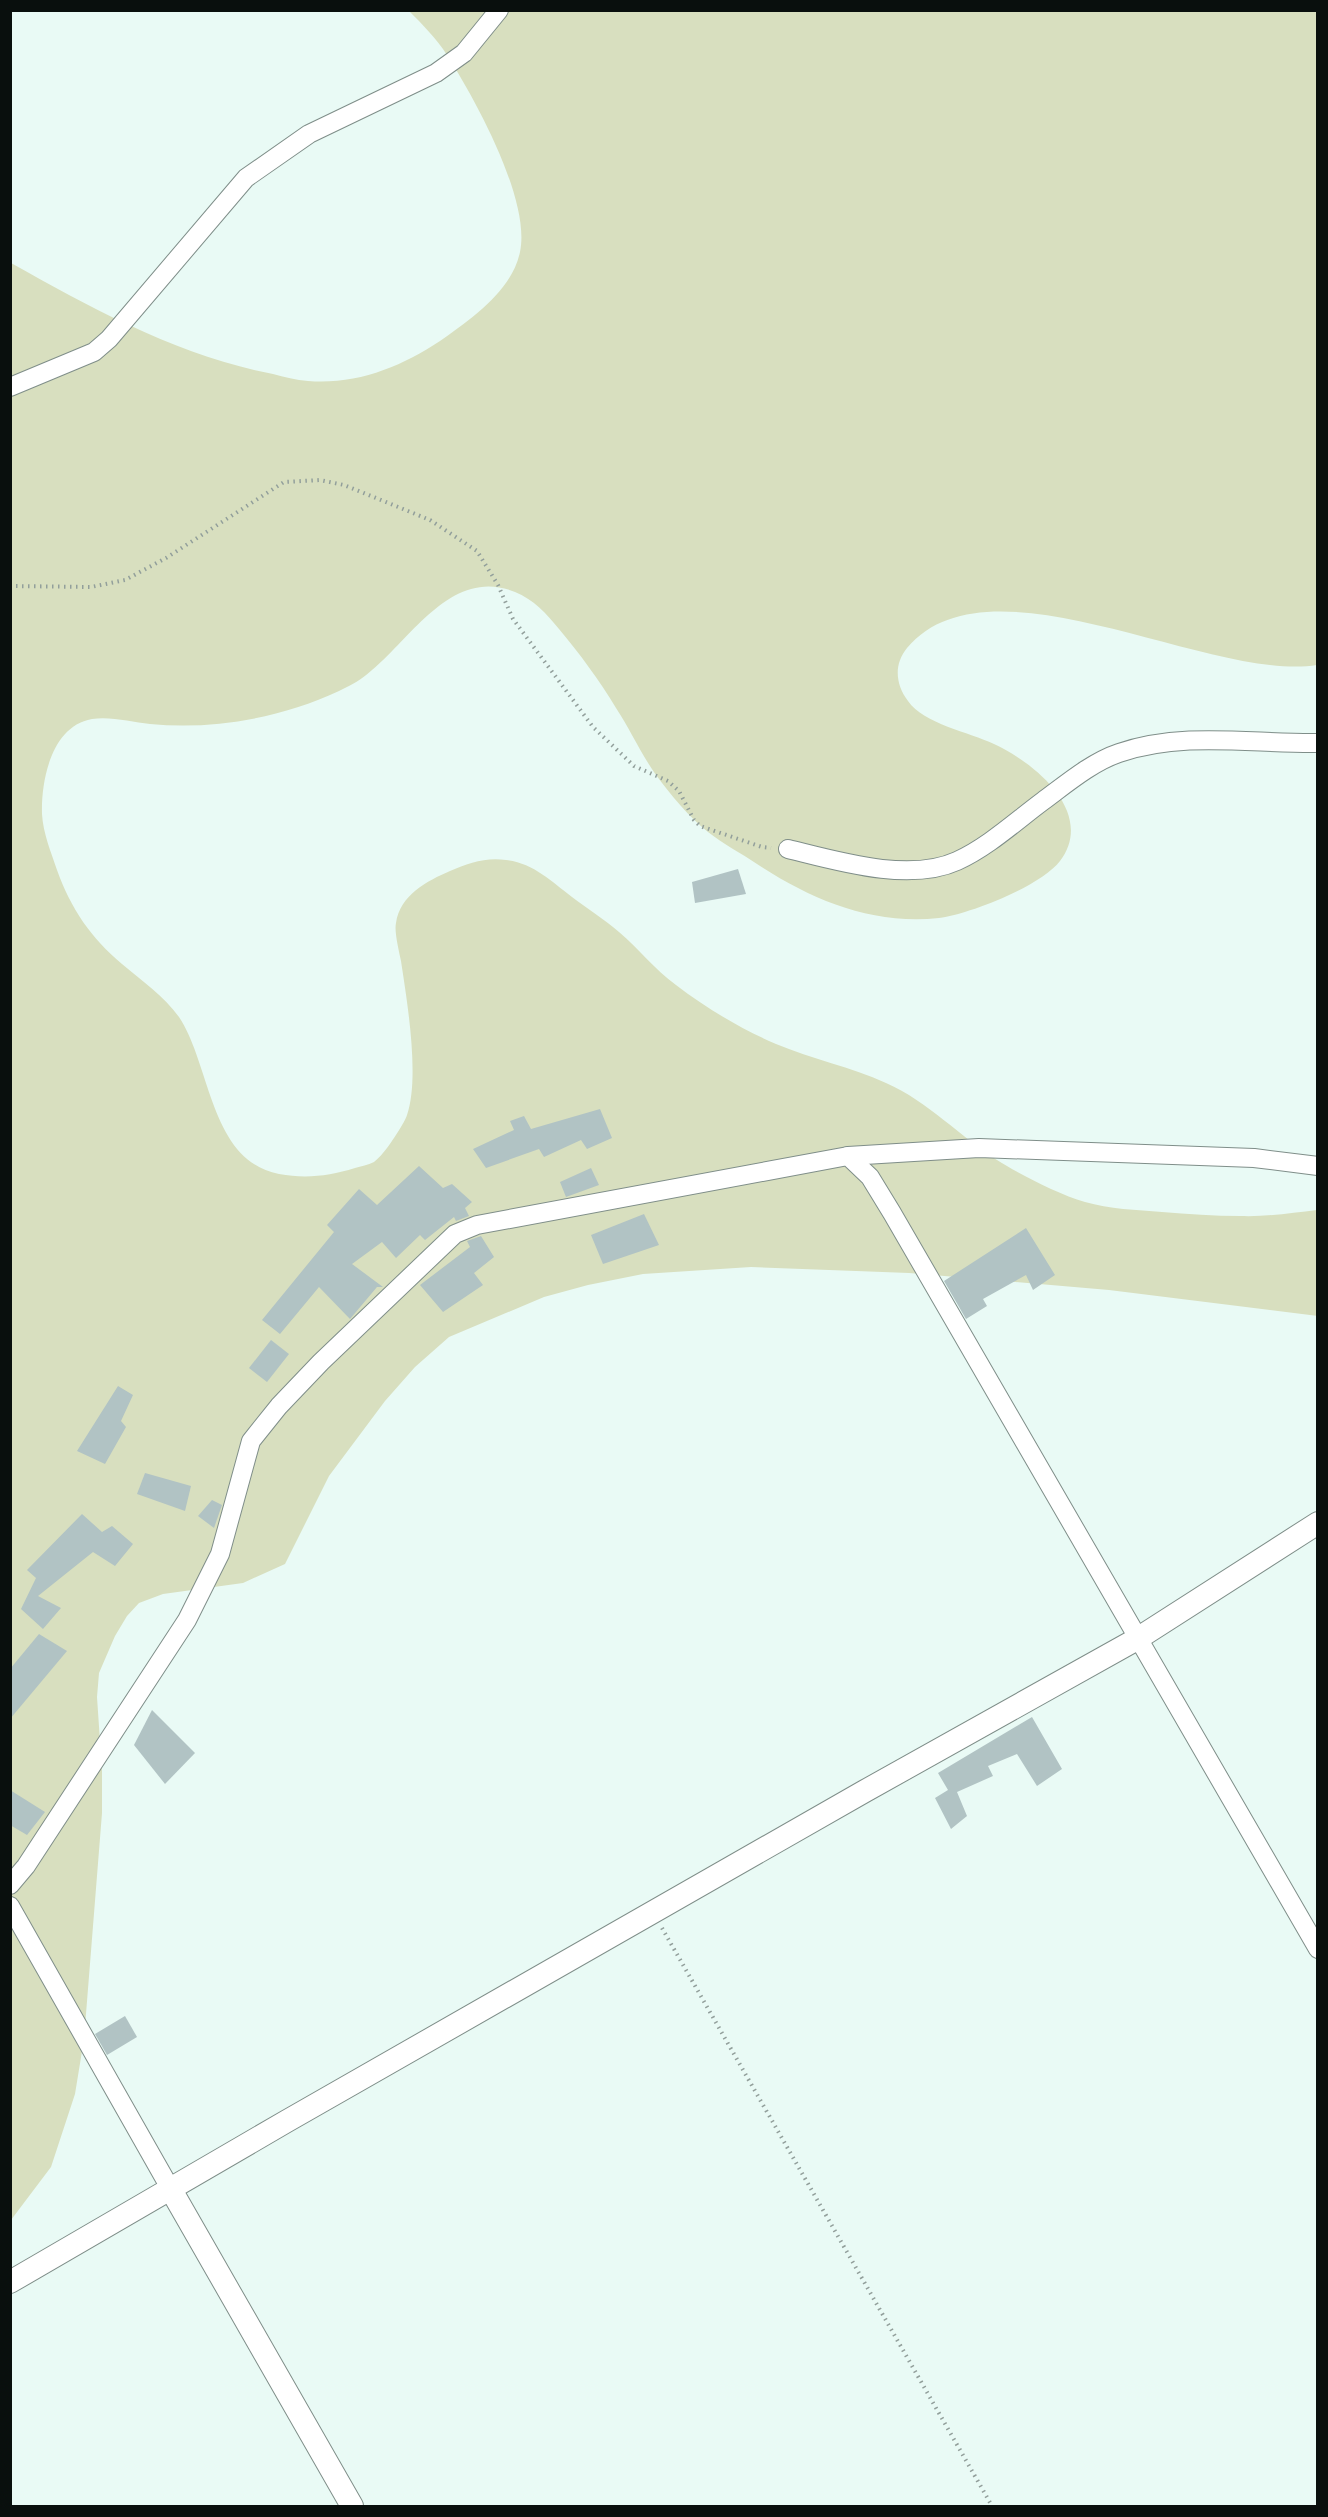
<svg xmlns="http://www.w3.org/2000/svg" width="1328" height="2517" font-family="'Roboto Condensed',sans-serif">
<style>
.green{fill:#d8dfbf}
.building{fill:#b1c3c4}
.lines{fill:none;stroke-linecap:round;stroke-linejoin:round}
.minor-casing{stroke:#7f8e89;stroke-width:20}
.tertiary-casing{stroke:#7f8e89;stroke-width:24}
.path{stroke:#929f9b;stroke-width:4;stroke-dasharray:1.5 4.5;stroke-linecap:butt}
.minor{stroke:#fff;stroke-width:18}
.tertiary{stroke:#fff;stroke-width:22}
</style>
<rect width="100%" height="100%" fill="#e9faf5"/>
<path class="green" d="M409,11H1317V665C1208,682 989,550 907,648C894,664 895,684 908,701C924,724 969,732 994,744C1035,763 1096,813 1060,861C1041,886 970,914 939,918C871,925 812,900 757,864C741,853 723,844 708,832C689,817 670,794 656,775C641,754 630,729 616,708C599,680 580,654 559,629C547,614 533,599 515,592C453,566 412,637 372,670C361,680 353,684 339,691C281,718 214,730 150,724C132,722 110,716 92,719C52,726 41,779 42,814C43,833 51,852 57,870C71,909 91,938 122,964C142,981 164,996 179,1017C211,1065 210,1161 279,1174C306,1179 329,1176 355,1168C361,1166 368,1165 374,1162C379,1158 383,1153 387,1148C391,1143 405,1122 407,1115C420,1077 407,1001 401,961C399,951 394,931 396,923C400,895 427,881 450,871C468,863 486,857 506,860C533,863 551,881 572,897C588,909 604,919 619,932C639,949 655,970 676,985C706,1008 741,1029 776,1044C812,1059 851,1067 886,1083C929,1102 959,1136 997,1160C1021,1175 1058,1194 1085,1202C1109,1209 1137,1210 1162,1212C1188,1214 1214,1216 1240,1216C1266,1217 1292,1213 1317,1210L1318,1316L1109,1290L909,1273L751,1267L643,1274L588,1285L544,1297L449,1337L415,1367L385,1401L329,1476L285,1564L243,1583L163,1594L139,1603L127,1616L115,1636L99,1673L97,1697L102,1771V1813L84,2039L75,2094L51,2167L11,2220V263C93,309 179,356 273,374C284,377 296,380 308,381C356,385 401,367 440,341C470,320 512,291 520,252C531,200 475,99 447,55C437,39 422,24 409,11Z"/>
<g class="building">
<polygon points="738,869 746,894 695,903 692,882"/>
<polygon points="600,1109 612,1138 587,1149 581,1140 544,1157 539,1149 486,1168 473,1149 514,1130 510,1121 524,1116 531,1129"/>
<polygon points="419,1166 443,1188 452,1184 472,1202 465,1208 469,1216 456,1221 454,1217 425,1240 420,1235 396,1258 382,1242 352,1264 383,1287 377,1287 350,1319 319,1287 280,1334 262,1320 334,1232 327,1225 359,1189 377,1205"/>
<polygon points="591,1168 599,1185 566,1197 560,1182"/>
<polygon points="644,1214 659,1245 603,1264 591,1235"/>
<polygon points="1026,1228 1055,1275 1033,1290 1026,1275 983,1299 987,1306 966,1319 944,1281"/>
<polygon points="481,1236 494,1257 474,1273 483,1285 443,1312 420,1285 470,1247 467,1241"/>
<polygon points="271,1340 289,1354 267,1382 249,1368"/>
<polygon points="118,1386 133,1395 121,1421 126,1427 105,1464 77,1451"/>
<polygon points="145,1473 191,1486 185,1511 137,1494"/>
<polygon points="212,1500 222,1505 214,1528 198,1516"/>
<polygon points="82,1514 102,1532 112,1526 133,1544 115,1566 93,1552 38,1596 61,1608 43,1629 21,1609 36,1578 27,1570"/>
<polygon points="39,1634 67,1651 10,1719 10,1669"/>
<polygon points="152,1710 195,1753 165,1784 134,1745"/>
<polygon points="1032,1717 1062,1769 1037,1786 1017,1754 988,1766 993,1776 957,1792 967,1816 951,1829 935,1798 948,1790 938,1773"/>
<polygon points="10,1790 45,1812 27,1835 10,1825"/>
<polygon points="125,2016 137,2037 107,2055 95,2034"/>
</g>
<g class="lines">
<g class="minor-casing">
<g id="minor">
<polyline points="10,387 94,352 109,339 246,178 309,134 436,73 464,53 499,10"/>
<path d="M788,849C837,861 909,883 957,861C988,847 1016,821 1043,801C1066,784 1092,762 1119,753C1184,731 1251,744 1318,743"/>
<polyline points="848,1156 979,1148 1254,1158 1318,1166"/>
<polyline points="10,1885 26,1866 187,1620 220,1554 251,1441 279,1406 321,1362 455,1234 477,1225 848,1156 870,1177 892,1213 1318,1949"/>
<polyline points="10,1906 170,2188"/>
</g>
</g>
<g class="tertiary-casing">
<g id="tertiary">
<polyline points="170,2188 352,2506"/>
<polyline points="10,2282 287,2121 865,1791 1137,1639 1318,1523"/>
</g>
</g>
<g class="path">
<polyline points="10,586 91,587 125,580 166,558 284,482 320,480 344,485 430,520 477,551 498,585 513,619 593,727 634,766 668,781 679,791 694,820 700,826 762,847 771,848"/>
<polyline points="662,1928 992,2506"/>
</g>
<use href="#minor" class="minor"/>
<use href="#tertiary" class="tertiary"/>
</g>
<rect width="1328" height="2517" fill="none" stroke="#090f0d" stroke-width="24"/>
</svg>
